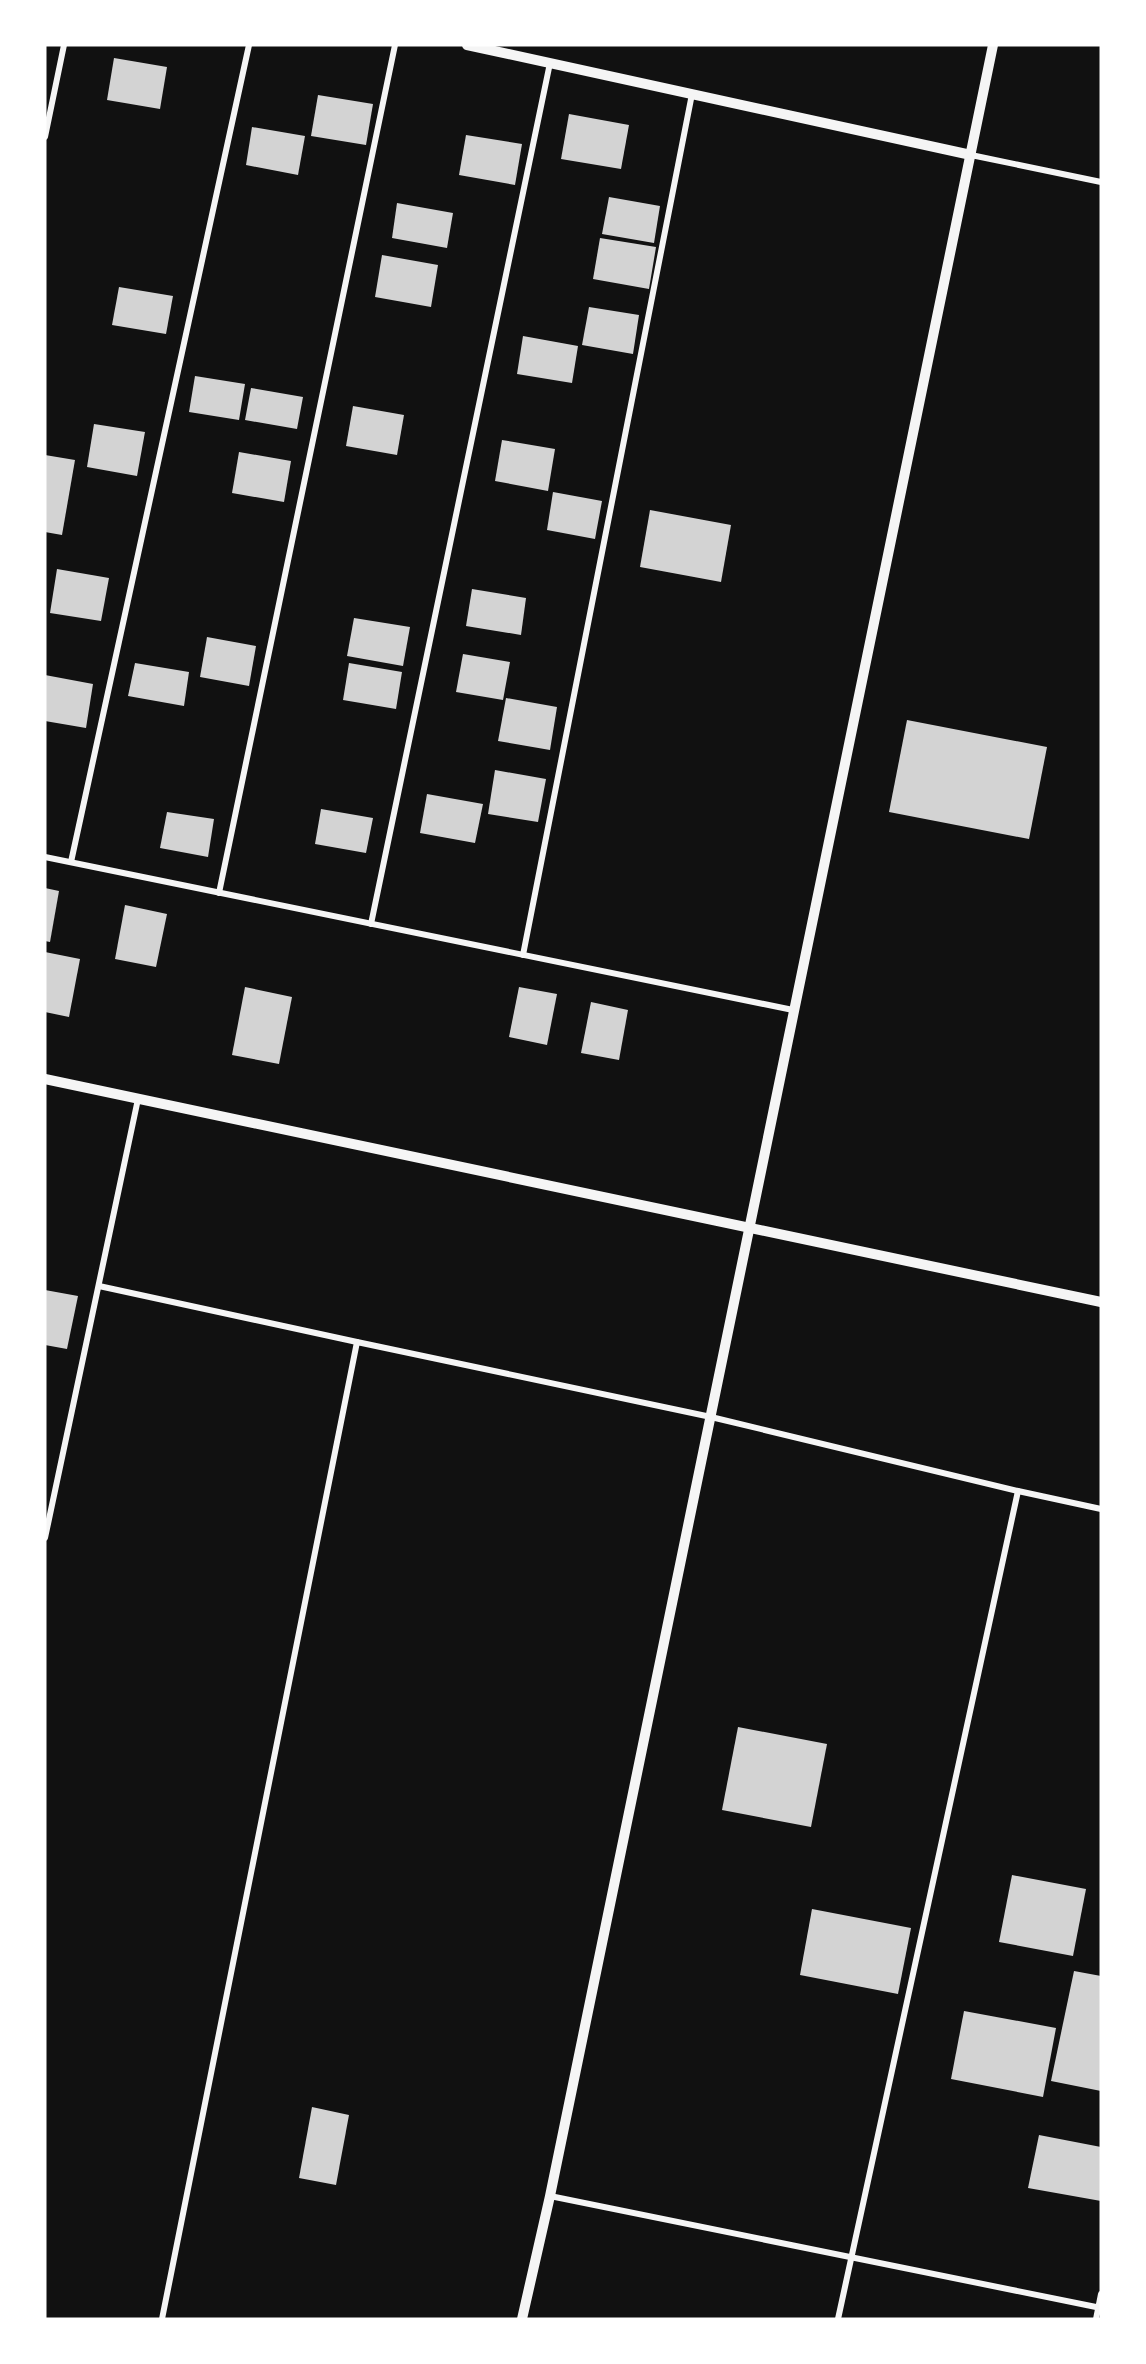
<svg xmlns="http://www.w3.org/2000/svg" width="1146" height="2364" font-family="Poppins,sans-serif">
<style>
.building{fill:#d3d3d3}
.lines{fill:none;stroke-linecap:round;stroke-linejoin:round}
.minor{stroke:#f5f5f5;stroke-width:6}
.tertiary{stroke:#f5f5f5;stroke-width:10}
</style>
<rect width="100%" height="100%" fill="#111"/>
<g class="building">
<polygon points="114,58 167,67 160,109 107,100"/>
<polygon points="318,95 373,104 366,145 311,136"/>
<polygon points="569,114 629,125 621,169 561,159"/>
<polygon points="252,127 305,136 298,175 246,165"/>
<polygon points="466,135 522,144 515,185 459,175"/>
<polygon points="609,197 660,206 654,243 602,234"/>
<polygon points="397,203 453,213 447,248 392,238"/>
<polygon points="600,238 656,247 649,289 593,279"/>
<polygon points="382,255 438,265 431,307 375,297"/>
<polygon points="119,287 173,296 166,334 112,325"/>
<polygon points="589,307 639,315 633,354 582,345"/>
<polygon points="523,336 578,346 572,383 517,374"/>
<polygon points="195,376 245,384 239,420 189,412"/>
<polygon points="251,388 303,397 297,429 245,420"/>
<polygon points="353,406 404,415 397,455 346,446"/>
<polygon points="94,424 145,432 137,476 87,467"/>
<polygon points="502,440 555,449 548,491 495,481"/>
<polygon points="239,452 291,461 284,502 232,493"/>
<polygon points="45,455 75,460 62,535 45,532"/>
<polygon points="553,492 602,501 595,539 547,530"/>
<polygon points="650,510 731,525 721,582 640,567"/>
<polygon points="57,569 109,578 101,621 50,613"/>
<polygon points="472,589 526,598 521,635 466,626"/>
<polygon points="354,618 410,627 403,666 347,656"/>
<polygon points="207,637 256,646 249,686 200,677"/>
<polygon points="463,654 510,662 503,700 456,692"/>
<polygon points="135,663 189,672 184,706 128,696"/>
<polygon points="349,663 402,672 396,709 343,700"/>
<polygon points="45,675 93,684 86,728 45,721"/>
<polygon points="506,698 557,707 550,750 498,741"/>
<polygon points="907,720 1047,747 1029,839 889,812"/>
<polygon points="495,770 546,779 538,822 488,814"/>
<polygon points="427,794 483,804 475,843 420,833"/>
<polygon points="321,809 373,818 366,853 315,844"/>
<polygon points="167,812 214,819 208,857 160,848"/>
<polygon points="45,888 59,891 50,942 45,941"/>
<polygon points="125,905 167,914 156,967 115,959"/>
<polygon points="45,952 80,959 69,1017 45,1012"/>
<polygon points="245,987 292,997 279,1064 232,1055"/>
<polygon points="519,987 557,994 547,1045 509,1037"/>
<polygon points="591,1002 628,1010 619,1060 581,1053"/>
<polygon points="45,1290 78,1296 67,1349 45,1345"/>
<polygon points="738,1727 827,1744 811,1827 722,1810"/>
<polygon points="1012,1875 1086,1889 1073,1956 999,1942"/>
<polygon points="812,1909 911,1928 898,1994 800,1975"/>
<polygon points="1074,1971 1101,1976 1101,2091 1051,2081"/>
<polygon points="964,2011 1056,2028 1043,2097 951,2079"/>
<polygon points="312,2107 349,2115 336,2185 299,2178"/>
<polygon points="1039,2135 1101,2147 1101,2201 1028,2188"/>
</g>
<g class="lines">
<g class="minor">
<polyline points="45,137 64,45"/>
<polyline points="971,155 1101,182"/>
<polyline points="45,857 793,1010"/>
<polyline points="71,862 249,45"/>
<polyline points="219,893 395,45"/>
<polyline points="371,924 550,63"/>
<polyline points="523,955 692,94"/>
<polyline points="99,1286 357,1342"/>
<polyline points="45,1538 138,1099"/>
<polyline points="550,2196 1101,2308"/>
<polyline points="162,2319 357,1342 711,1417 1018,1491 1101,1509"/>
<polyline points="838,2319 1018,1491"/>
<polyline points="1096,2319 1101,2294"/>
</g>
<g class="tertiary">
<polyline points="467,45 971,155"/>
<polyline points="45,1079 1101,1302"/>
<polyline points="522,2319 550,2196 993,45"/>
</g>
</g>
<rect width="1146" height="2364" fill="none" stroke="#ffffff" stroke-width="93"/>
</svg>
